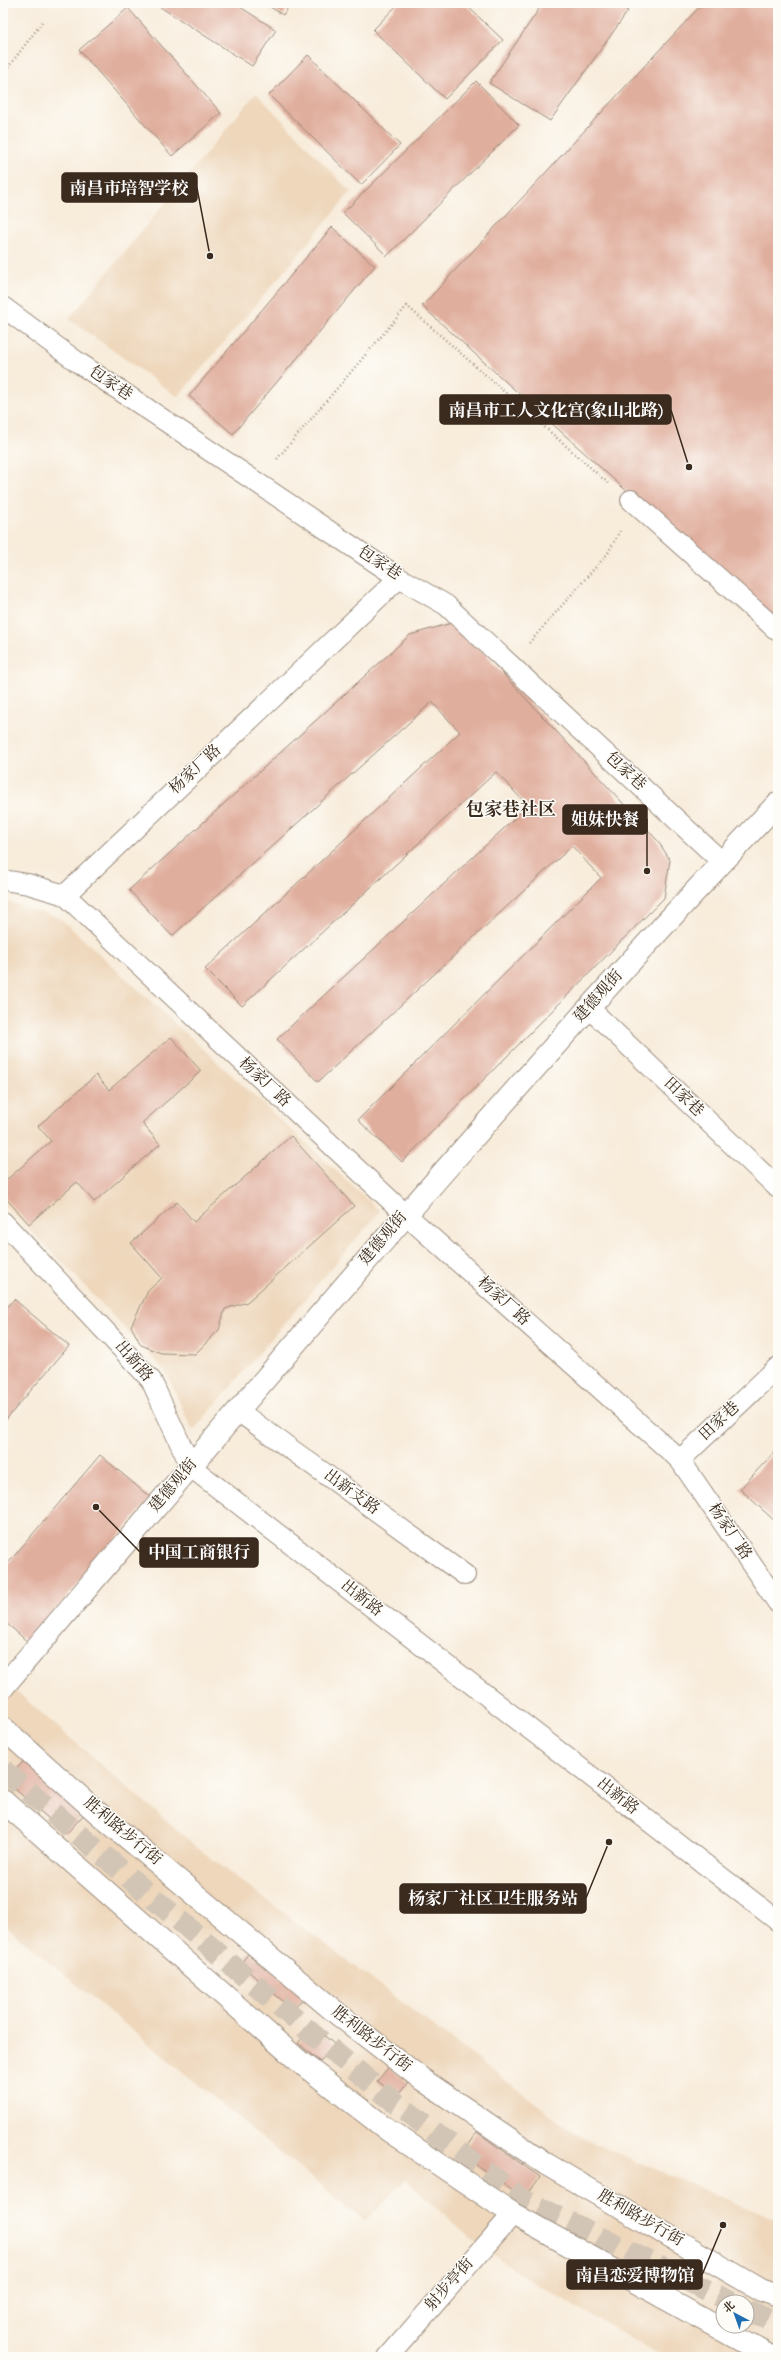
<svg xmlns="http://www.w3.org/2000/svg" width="781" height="2360" font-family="'Sorts Mill Goudy','Noto Serif SC',serif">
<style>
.built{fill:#eed7bb;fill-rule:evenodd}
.building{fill:#e0ae9d}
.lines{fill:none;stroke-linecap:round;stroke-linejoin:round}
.pedestrian-tunnel{stroke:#d2c5b5;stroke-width:22;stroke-dasharray:22 11;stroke-linecap:butt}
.service-casing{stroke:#9a8b7c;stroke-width:22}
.pedestrian-casing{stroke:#9a8b7c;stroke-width:24}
.minor-casing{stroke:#9a8b7c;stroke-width:24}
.path{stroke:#9a8b7c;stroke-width:2.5;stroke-dasharray:1 3;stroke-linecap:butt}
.service{stroke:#fff;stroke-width:20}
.pedestrian{stroke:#fff;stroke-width:22}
.minor{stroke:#fff;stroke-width:22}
.labels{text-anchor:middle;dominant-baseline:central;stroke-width:3;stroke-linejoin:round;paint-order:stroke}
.street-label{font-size:16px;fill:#3b2a1e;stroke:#fdfcf7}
.quarter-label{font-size:18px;font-weight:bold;fill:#3b2a1e;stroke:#fdfcf7}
.leader{fill:none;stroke:#3b2a1e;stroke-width:1.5}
.callout-dot{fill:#3b2a1e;stroke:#fdfcf7;stroke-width:1.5}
.callout{fill:#3b2a1e;stroke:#3b2a1e;stroke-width:1.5}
.callout-label{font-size:17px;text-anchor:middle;font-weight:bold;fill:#fff}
</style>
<rect width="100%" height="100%" fill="#fdfcf7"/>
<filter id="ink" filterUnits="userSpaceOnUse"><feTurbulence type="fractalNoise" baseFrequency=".025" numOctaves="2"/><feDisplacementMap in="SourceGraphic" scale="8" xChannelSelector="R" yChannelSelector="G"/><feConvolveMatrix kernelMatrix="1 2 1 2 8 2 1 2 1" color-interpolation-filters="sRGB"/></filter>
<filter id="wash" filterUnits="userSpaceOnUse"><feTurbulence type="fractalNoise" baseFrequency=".012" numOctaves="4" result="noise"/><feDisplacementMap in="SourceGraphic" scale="16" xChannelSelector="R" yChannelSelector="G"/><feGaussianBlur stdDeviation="0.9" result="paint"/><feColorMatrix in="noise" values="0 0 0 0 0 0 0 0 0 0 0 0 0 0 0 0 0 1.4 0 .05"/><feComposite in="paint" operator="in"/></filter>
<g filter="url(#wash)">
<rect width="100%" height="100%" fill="#f8ecdb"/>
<g class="built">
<polygon points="256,93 351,192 178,397 69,319"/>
<polygon points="5,901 60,918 380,1211 193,1431 165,1371 65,1265 3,1203 3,903"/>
<path d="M3,1680L199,1849L582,2138L778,2221V2357H662L521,2275L461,2230L406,2180L365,2222L3,1924ZM723,2302H747V2326H723Z"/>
</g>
<g id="blocks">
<g class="building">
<polygon points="154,3 234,3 276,30 252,66"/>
<polygon points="264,3 291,3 283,15"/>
<polygon points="399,3 464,3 503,40 445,99 373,30"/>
<polygon points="543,3 615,3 628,11 550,121 489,83"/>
<polygon points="703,3 772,3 778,7 778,628 422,306"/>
<polygon points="128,8 221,113 172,156 79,50"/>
<polygon points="308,55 400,145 361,185 269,95"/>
<polygon points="476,81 519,125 387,256 343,213"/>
<polygon points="332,227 375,266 233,434 189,396"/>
<polygon points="455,622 658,841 670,860 664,898 402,1162 358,1120 601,878 572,846 318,1082 277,1039 528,806 496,772 242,1006 205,969 460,732 432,702 172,936 129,890 410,635"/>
<polygon points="171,1037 201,1071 142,1123 160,1144 94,1202 77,1182 29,1224 3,1195 3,1183 51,1141 38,1126 96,1075 109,1090"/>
<polygon points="291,1136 354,1206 247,1302 225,1309 219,1330 195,1354 161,1353 141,1345 131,1326 148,1291 162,1278 131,1243 177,1202 194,1222"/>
<polygon points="14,1299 69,1346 3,1423 3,1312"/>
<polygon points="778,1448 778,1524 740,1489"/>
<polygon points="100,1455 151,1498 28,1642 5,1622 3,1624 3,1569"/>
<polygon points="27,1757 87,1811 66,1834 6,1781"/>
<polygon points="250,1952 304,1997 293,2010 240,1964"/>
<polygon points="313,2026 334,2044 320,2062 298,2043"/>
<polygon points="389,2067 408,2083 396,2097 377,2081"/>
<polygon points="477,2132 540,2177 524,2199 461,2154"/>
</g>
</g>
</g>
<g filter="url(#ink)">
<use href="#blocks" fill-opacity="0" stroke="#9a8b7c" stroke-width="1"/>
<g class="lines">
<g class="pedestrian-tunnel">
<polyline points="3,1770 323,2043 386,2095 520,2198 731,2302"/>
<polyline points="747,2310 778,2324"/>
</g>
<g class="service-casing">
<g id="service">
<polyline points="3,307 76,361 399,578 446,605 722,862"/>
<polyline points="631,500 778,631"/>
<polyline points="3,880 28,884 65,895 405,1214 680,1460 778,1603"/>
<polyline points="65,895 399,578"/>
<polyline points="589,1008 778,1188"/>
<polyline points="3,1222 151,1380 191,1467 778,1921"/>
<polyline points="238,1411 465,1575"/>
<polyline points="680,1460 778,1367"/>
<polyline points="388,2357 513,2214"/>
</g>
</g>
<g class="pedestrian-casing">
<g id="pedestrian">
<polyline points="3,1728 98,1813 339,2015 423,2080 546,2164 761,2290 778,2296"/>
<polyline points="3,1801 300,2062 388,2130 513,2214 771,2357"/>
</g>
</g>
<g class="minor-casing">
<path id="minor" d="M3,1687C257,1389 508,1087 778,803"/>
</g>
<g class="path">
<polyline points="3,74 44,20"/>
<polyline points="277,459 407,306 608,483"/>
<polyline points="529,643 608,553 620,531"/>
</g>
<use href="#service" class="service"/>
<use href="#pedestrian" class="pedestrian"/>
<use href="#minor" class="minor"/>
</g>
</g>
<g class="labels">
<g class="street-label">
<text transform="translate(110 384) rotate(34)">包家巷</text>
<text transform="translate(379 564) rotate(33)">包家巷</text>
<text transform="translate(196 770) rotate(-43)">杨家厂路</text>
<text transform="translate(625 772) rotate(43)">包家巷</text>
<text transform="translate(599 997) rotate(-48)">建德观街</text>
<text transform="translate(264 1083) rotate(43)">杨家厂路</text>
<text transform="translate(683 1098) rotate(44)">田家巷</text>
<text transform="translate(384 1239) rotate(-50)">建德观街</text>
<text transform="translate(503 1302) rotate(42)">杨家厂路</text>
<text transform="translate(133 1362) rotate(49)">出新路</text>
<text transform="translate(720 1422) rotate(-43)">田家巷</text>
<text transform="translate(174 1486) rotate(-50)">建德观街</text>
<text transform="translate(351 1493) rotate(36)">出新支路</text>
<text transform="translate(729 1532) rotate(56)">杨家厂路</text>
<text transform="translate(361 1599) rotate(38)">出新路</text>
<text transform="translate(617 1797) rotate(38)">出新路</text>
<text transform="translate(122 1832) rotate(40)">胜利路步行街</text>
<text transform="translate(371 2040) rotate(38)">胜利路步行街</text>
<text transform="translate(640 2219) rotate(30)">胜利路步行街</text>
<text transform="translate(450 2285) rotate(-49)">射步亭街</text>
</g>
<g class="quarter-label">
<text x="511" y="811">包家巷社区</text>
</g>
</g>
<path class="leader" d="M210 256L197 188M689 467L671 410M647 871L647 819M96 1507L140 1552M609 1842L586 1898M723 2225L702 2275"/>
<g class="callout-dot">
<circle cx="210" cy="256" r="4"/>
<circle cx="689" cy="467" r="4"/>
<circle cx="647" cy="871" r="4"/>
<circle cx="96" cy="1507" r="4"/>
<circle cx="609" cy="1842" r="4"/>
<circle cx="723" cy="2225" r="4"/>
</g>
<g class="callout">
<rect x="62" y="173" width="135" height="29" rx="4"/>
<rect x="440" y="395" width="231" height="29" rx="4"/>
<rect x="563" y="805" width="84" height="29" rx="4"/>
<rect x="140" y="1538" width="118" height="29" rx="4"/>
<rect x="400" y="1884" width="186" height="29" rx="4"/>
<rect x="567" y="2260" width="135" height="29" rx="4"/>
</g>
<g class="callout-label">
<text x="129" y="194">南昌市培智学校</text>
<text x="556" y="416">南昌市工人文化宫(象山北路)</text>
<text x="605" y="825">姐妹快餐</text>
<text x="199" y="1558">中国工商银行</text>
<text x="493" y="1904">杨家厂社区卫生服务站</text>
<text x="635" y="2281">南昌恋爱博物馆</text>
</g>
<rect width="781" height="2360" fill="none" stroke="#fdfcf7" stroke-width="16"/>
<g transform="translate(735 2314) rotate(319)"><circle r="19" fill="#fdfcf7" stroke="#afa8a0"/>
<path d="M0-3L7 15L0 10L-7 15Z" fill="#1f6fb2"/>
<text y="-6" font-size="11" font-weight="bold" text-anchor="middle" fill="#3b2a1e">北</text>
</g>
</svg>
